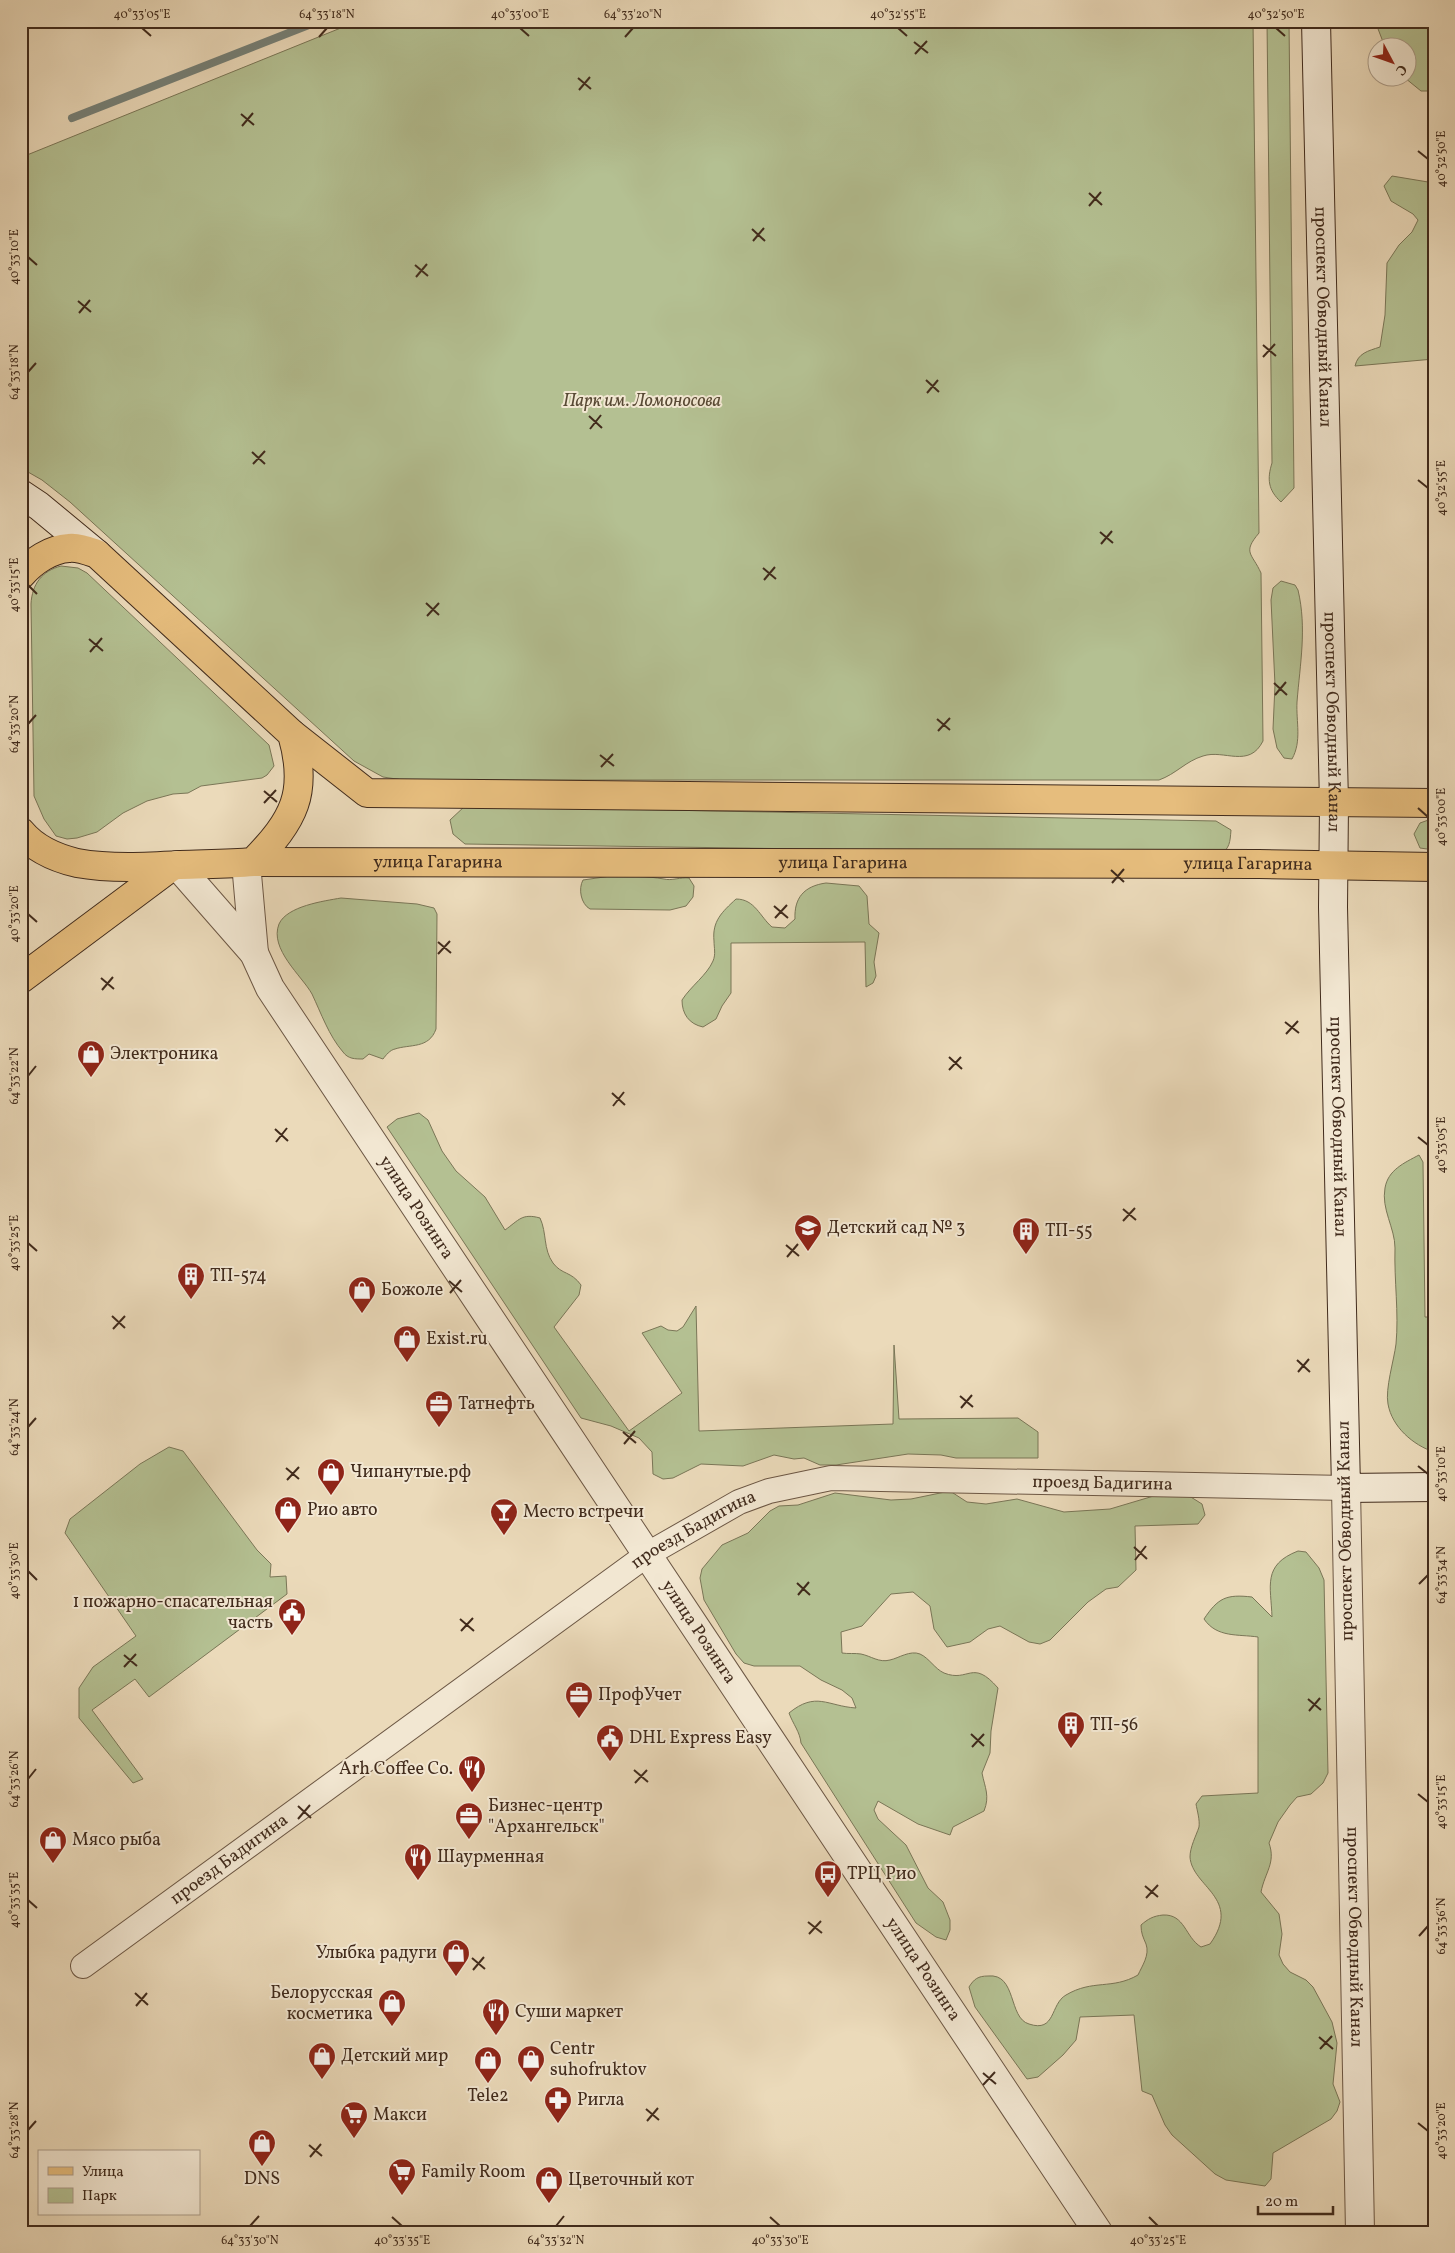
<svg xmlns="http://www.w3.org/2000/svg" width="1455" height="2253" font-family="Vollkorn,serif">
<style>
.green{fill:#b4c092;stroke:#7a7657}
.lines{fill:none;stroke-linecap:round;stroke-linejoin:round}
.stream{stroke:#768178;stroke-width:8}
.minor-casing{stroke:#6c5744;stroke-width:26}
.tertiary-casing{stroke:#6c5744;stroke-width:30}
.secondary-casing{stroke:#412b1c;stroke-width:30}
.primary-casing{stroke:#412b1c;stroke-width:30}
.minor{stroke:#f2e7d2;stroke-width:24}
.tertiary{stroke:#f2e7d2;stroke-width:28}
.secondary{stroke:#f2e7d2;stroke-width:28}
.primary{stroke:#e6bd7d;stroke-width:28}
.ticks{fill:none;stroke:#412b1c;stroke-width:2}
.labels{text-anchor:middle;dominant-baseline:central;stroke-width:4;stroke-linejoin:round;paint-order:stroke}
.street-label{font-size:18px;fill:#412b1c;stroke:#f2e7d2}
.park-label{font-size:18px;font-style:italic;fill:#584934;stroke:#f2e7d2}
.poi-label{font-size:18px;fill:#412b1c;stroke:#f2e7d2;text-anchor:start}
.neatline{fill:none;stroke:#412b1c;stroke-width:2}
.ticks-label{font-size:12px;text-anchor:middle;fill:#412b1c}
</style>
<rect width="100%" height="100%" fill="#ebdaba"/>
<filter id="stains"><feTurbulence type="fractalNoise" baseFrequency=".004" numOctaves="4"/><feColorMatrix values="0 0 0 0 .2 0 0 0 0 .09 0 0 0 0 .02 0 0 0 .5 -.17"/></filter>
<radialGradient id="worn" r=".72"><stop offset=".6" stop-color="#630" stop-opacity="0"/><stop offset="1" stop-color="#630" stop-opacity=".3"/></radialGradient>
<g class="green">
<path d="M358,21H1253L1259,533C1242,553 1252,553 1261,573L1263,741C1249,769 1224,749 1203,756C1186,761 1176,774 1159,780H403L383,777L354,761L70,502L42,480L21,468V25L25,39L27,155Z"/>
<path d="M1267,21H1289L1294,488L1281,502C1268,490 1267,479 1272,463Z"/>
<polygon points="1375,21 1434,21 1434,91 1421,91 1405,78 1408,78 1408,48 1385,47"/>
<path d="M1392,176L1434,183V359L1355,366C1358,353 1368,351 1380,347L1385,315L1387,263L1399,245L1412,232L1418,220L1413,214L1391,201L1384,186Z"/>
<path d="M61,566L78,568L87,573L269,745L274,766L267,775L262,778L201,786L188,793L173,794L147,801L123,813L97,832L77,838L67,839L56,836L44,819L34,796L31,604C32,584 42,571 61,566Z"/>
<path d="M1281,581L1295,585L1298,590C1307,628 1300,664 1297,702C1296,722 1302,741 1292,759L1284,758L1277,748L1273,729L1275,685L1271,600L1273,588Z"/>
<path d="M465,806L1216,821L1231,830C1230,842 1230,848 1220,855L465,844L453,834L450,820Z"/>
<polygon points="1434,818 1434,850 1420,848 1414,834 1420,823"/>
<path d="M611,876C629,876 647,876 664,879C671,881 681,877 689,878L694,886L693,897L686,906L670,910L590,909C581,904 578,889 583,880Z"/>
<path d="M826,883L859,886L867,896L869,924L879,933L874,962L876,976L873,983L866,987L865,942L731,943V993L722,1006L716,1019L703,1027C689,1024 682,1014 682,1000C691,986 707,975 713,961C716,954 714,948 714,941C712,921 722,912 736,899C755,899 760,917 772,927L785,928L795,919C794,898 804,886 826,883Z"/>
<path d="M341,898L417,904L434,908L437,914L436,1029C429,1049 410,1044 395,1049C390,1050 386,1055 383,1059L369,1054L363,1059C355,1059 348,1059 343,1052C329,1036 321,1013 312,994C302,976 269,949 279,924C287,906 324,901 341,898Z"/>
<path d="M419,1113L428,1120L442,1151L456,1171L485,1197L505,1230C519,1220 522,1213 540,1218C547,1233 543,1249 553,1263C562,1275 571,1271 581,1285L579,1295L554,1327L629,1431L682,1393L642,1333L661,1326L668,1330L677,1331L683,1327L696,1306L699,1431L893,1424L894,1345L899,1419L1018,1418L1038,1432V1458H956L941,1455L908,1454L836,1465H820L804,1458L794,1459L774,1455L743,1466L701,1464L673,1478L663,1479L653,1474L652,1452L639,1438L611,1426L581,1418L387,1127L397,1119Z"/>
<path d="M1419,1155L1423,1162L1425,1317H1434V1452C1413,1445 1392,1427 1388,1404C1385,1389 1394,1360 1396,1344C1399,1313 1394,1280 1395,1248C1395,1228 1381,1209 1385,1188C1388,1170 1404,1163 1419,1155Z"/>
<polygon points="169,1447 183,1451 257,1550 271,1564 270,1577 286,1576 287,1594 149,1697 135,1679 92,1710 143,1779 133,1783 79,1718 79,1688 93,1667 136,1636 65,1533 70,1519 140,1464"/>
<path d="M950,1491L967,1502L986,1504L1017,1499L1064,1512L1110,1509L1157,1495L1186,1494L1202,1504L1205,1515L1198,1524L1135,1526L1136,1570L1118,1587L1106,1589L1088,1602L1050,1640L1040,1644L1029,1642L1000,1626L988,1629L970,1642L947,1647L934,1629L930,1606L913,1592L891,1594L862,1626L841,1632L842,1653C848,1654 855,1653 861,1654C871,1656 879,1663 890,1660C899,1658 910,1650 920,1654C929,1658 935,1669 944,1673C969,1683 972,1658 998,1688L991,1731L990,1753L982,1773C985,1788 990,1796 984,1811L953,1827L950,1835L918,1824L878,1801L874,1810L878,1819L906,1845L928,1888L943,1902L950,1920V1930L946,1940L936,1937L916,1923L801,1743C800,1732 793,1724 789,1713C816,1691 827,1706 856,1708L852,1698L842,1690L821,1680L800,1666H754L744,1663L736,1654L704,1600L700,1578L702,1569L722,1545L748,1533L770,1511L779,1506L798,1505L835,1493L891,1500L911,1499Z"/>
<path d="M1298,1551L1306,1552L1319,1568L1324,1580L1328,1773L1323,1783L1311,1794L1297,1797L1290,1805L1278,1822L1269,1843C1276,1863 1265,1872 1261,1892L1279,1914L1282,1934L1279,1955L1283,1964L1290,1972L1306,1980L1313,1987L1332,2022L1337,2043L1333,2084L1340,2102L1337,2111L1331,2119L1273,2153L1271,2179L1265,2186L1226,2180L1215,2174L1172,2135L1165,2125L1152,2095L1142,2091L1134,2015L1080,2017L1076,2040L1063,2055L1038,2077L1027,2079L975,2007L969,1987C974,1979 978,1976 988,1976C1017,1973 1008,2018 1029,2024C1056,2033 1050,2004 1066,1995C1093,1979 1112,1990 1138,1975C1142,1966 1150,1955 1146,1944C1143,1937 1141,1933 1141,1925C1148,1919 1153,1916 1163,1915C1185,1914 1185,1937 1201,1947L1210,1944C1243,1898 1192,1887 1190,1857C1190,1847 1196,1836 1199,1827C1200,1820 1197,1810 1196,1804L1202,1796L1258,1793V1637C1238,1634 1217,1638 1204,1619C1218,1598 1226,1594 1252,1597L1272,1617C1271,1586 1262,1565 1298,1551Z"/>
</g>
<g class="lines">
<polyline class="stream" points="72,118 319,21"/>
<g class="minor-casing">
<g id="minor">
<path id="s1" d="M83,1966L648,1554L739,1502L769,1491L831,1478L1346,1488"/>
</g>
</g>
<g class="tertiary-casing">
<g id="tertiary">
<polyline points="246,863 254,953"/>
<path id="s2" d="M177,865L254,953L270,988L1098,2232"/>
<path id="s3" d="M1346,1488L1360,2232"/>
</g>
</g>
<g class="secondary-casing">
<g id="secondary">
<path id="s4" d="M1316,21L1334,803L1333,907L1346,1488L1434,1487"/>
<polyline points="21,494 39,506 97,554"/>
</g>
</g>
<g class="primary-casing">
<g id="primary">
<path d="M21,575C33,561 51,549 69,548C78,547 88,551 97,554L292,734C309,793 294,820 253,862C229,864 205,864 180,865C147,867 110,869 77,863C56,858 35,849 21,832"/>
<polyline points="292,734 367,793 1434,803"/>
<path id="s5" d="M253,862L1259,864L1434,867"/>
<polyline points="21,979 171,867"/>
</g>
</g>
<use href="#minor" class="minor"/>
<use href="#tertiary" class="tertiary"/>
<use href="#secondary" class="secondary"/>
<use href="#primary" class="primary"/>
</g>
<path class="ticks" d="M142,28L151,36M520,28L529,36M898,28L907,36M1276,28L1285,36M319,37L327,28M625,37L633,28M914,42L928,53M915,54L927,41M578,78L591,89M579,90L590,77M241,114L254,125M242,126L253,113M1418,151L1428,159M1089,193L1102,205M1089,206L1101,192M752,229L765,241M753,241L764,228M28,257L37,265M415,265L428,276M416,277L427,264M78,301L91,312M79,313L90,300M1263,345L1276,356M1263,357L1275,344M28,372L36,363M926,380L939,392M927,393L938,380M589,416L602,428M590,429L601,415M252,452L265,464M253,464L265,451M1418,480L1428,488M1100,532L1113,543M1101,544L1112,531M763,568L776,579M764,580L775,567M28,585L37,594M426,603L439,615M427,616L439,603M89,639L103,651M90,652L102,638M1274,683L1287,695M1275,695L1286,682M937,719L950,730M28,724L36,715M938,731L950,718M600,755L614,766M601,767L613,754M264,791L277,802M264,803L276,790M1418,808L1428,817M1111,870L1124,882M1112,883L1124,869M774,906L788,918M28,914L37,922M775,918L787,905M438,942L451,953M438,954L450,941M101,978L114,989M102,990L113,977M1285,1022L1299,1033M1286,1034L1298,1021M949,1057L962,1069M949,1070L961,1057M28,1076L36,1066M612,1093L625,1105M613,1106L624,1092M275,1129L288,1141M1418,1137L1428,1145M276,1142L287,1128M1123,1209L1136,1220M1123,1221L1135,1208M28,1243L37,1251M786,1245L799,1256M787,1257L798,1244M449,1281L462,1292M450,1293L461,1280M112,1316L125,1328M113,1329L125,1316M1297,1360L1310,1372M1298,1372L1309,1359M960,1396L973,1407M961,1408L972,1395M28,1427L36,1418M623,1432L636,1443M624,1444L635,1431M1418,1466L1428,1474M286,1468L299,1479M287,1480L299,1467M1134,1547L1147,1559M1135,1560L1146,1546M28,1571L37,1580M797,1583L810,1595M1419,1584L1428,1575M798,1595L809,1582M460,1619L474,1631M461,1631L473,1618M124,1655L137,1666M124,1667L136,1654M1308,1699L1321,1710M1309,1711L1320,1698M971,1734L984,1746M972,1747L984,1734M634,1770L648,1782M28,1779L36,1769M635,1783L647,1770M1418,1794L1428,1802M298,1806L311,1818M298,1819L310,1805M1145,1886L1158,1897M1146,1898L1158,1885M28,1900L37,1908M808,1922L822,1933M809,1934L821,1921M1419,1936L1428,1926M472,1958L485,1969M473,1970L484,1957M135,1993L148,2005M136,2006L147,1993M1319,2037L1333,2049M1320,2049L1332,2036M983,2073L996,2084M983,2085L995,2072M646,2109L659,2120M647,2121L658,2108M1418,2123L1428,2131M28,2130L36,2121M309,2145L322,2156M310,2157L321,2144M392,2217L402,2226M770,2217L780,2226M1149,2217L1158,2226M250,2226L259,2216M556,2226L564,2216"/>
<defs>
<g id="shop-pin" transform="scale(1.4375)"><path d="M0 17L-7.5 6A9.5 9.5 0 1 1 7.5 6Z" fill="#8f2418" stroke="#f2e7d2"/><path d="M-5-2.5h2.3a2.7 3.5 0 0 1 5.4 0H5L5.5 6h-11ZM-1.5-2.5h3a1.5 2.3 0 0 0-3 0Z" fill="#fff"/></g>
<g id="school-pin" transform="scale(1.4375)"><path d="M0 17L-7.5 6A9.5 9.5 0 1 1 7.5 6Z" fill="#8f2418" stroke="#f2e7d2"/><path d="M0-5L7-2L0 1L-7-2ZM-4 1L0 2.5L4 1V4Q0 6-4 4Z" fill="#fff"/></g>
<g id="building-pin" transform="scale(1.4375)"><path d="M0 17L-7.5 6A9.5 9.5 0 1 1 7.5 6Z" fill="#8f2418" stroke="#f2e7d2"/><path d="M-4-6H4V6H1V3H-1V6H-4ZM-2.5-4.3h1.7v1.8h-1.7ZM.8-4.3h1.7v1.8H.8ZM-2.5-1h1.7V.8h-1.7ZM.8-1h1.7V.8H.8Z" fill="#fff"/></g>
<g id="office-pin" transform="scale(1.4375)"><path d="M0 17L-7.5 6A9.5 9.5 0 1 1 7.5 6Z" fill="#8f2418" stroke="#f2e7d2"/><path d="M-6-3h4V-5.5h4V-3h4V5H-6ZM-1-4.5V-3h2v-1.5ZM-6 0V1H6V0Z" fill="#fff"/></g>
<g id="bar-pin" transform="scale(1.4375)"><path d="M0 17L-7.5 6A9.5 9.5 0 1 1 7.5 6Z" fill="#8f2418" stroke="#f2e7d2"/><path d="M-6-5H6L.8 .8V4.5H3.5V6h-7V4.5H-.8V.8Z" fill="#fff"/></g>
<g id="civic-pin" transform="scale(1.4375)"><path d="M0 17L-7.5 6A9.5 9.5 0 1 1 7.5 6Z" fill="#8f2418" stroke="#f2e7d2"/><path d="M-.6-6.5H3V-4.5H.6V-3L4-1V1h2V6H-6V1h2V-1L-.6-3ZM-1.2 2.5V6h2.4V2.5Z" fill="#fff"/></g>
<g id="restaurant-pin" transform="scale(1.4375)"><path d="M0 17L-7.5 6A9.5 9.5 0 1 1 7.5 6Z" fill="#8f2418" stroke="#f2e7d2"/><path d="M-5-6h1v4h1v-4h1v4h1v-4h1v5L-1.5 .5V6h-2V.5L-5-1ZM5-6V6H3V1.5H1.5Q1.5-4 5-6Z" fill="#fff"/></g>
<g id="bus-pin" transform="scale(1.4375)"><path d="M0 17L-7.5 6A9.5 9.5 0 1 1 7.5 6Z" fill="#8f2418" stroke="#f2e7d2"/><path d="M-5-6H5V4H4V6H2V4H-2V6H-4V4H-5ZM-3.5-4V0h7V-4ZM-3.5 1.2v1.5H-2V1.2ZM2 1.2v1.5H3.5V1.2Z" fill="#fff"/></g>
<g id="pharmacy-pin" transform="scale(1.4375)"><path d="M0 17L-7.5 6A9.5 9.5 0 1 1 7.5 6Z" fill="#8f2418" stroke="#f2e7d2"/><path d="M-2-6h4v4h4v4h-4v4h-4v-4h-4v-4h4Z" fill="#fff"/></g>
<g id="supermarket-pin" transform="scale(1.4375)"><path d="M0 17L-7.5 6A9.5 9.5 0 1 1 7.5 6Z" fill="#8f2418" stroke="#f2e7d2"/><path d="M-6-5.5h2.5l.6 2H6L4.5 2H-2.5L-4.4-4H-6ZM-1.5 3.2a1.3 1.3 0 1 0 .1 0ZM3 3.2a1.3 1.3 0 1 0 .1 0Z" fill="#fff"/></g>
</defs>
<g fill-rule="evenodd">
<use href="#shop-pin" x="91" y="1054"/>
<use href="#school-pin" x="808" y="1228"/>
<use href="#building-pin" x="1026" y="1231"/>
<use href="#building-pin" x="191" y="1276"/>
<use href="#shop-pin" x="362" y="1290"/>
<use href="#shop-pin" x="407" y="1339"/>
<use href="#office-pin" x="439" y="1404"/>
<use href="#shop-pin" x="331" y="1472"/>
<use href="#shop-pin" x="288" y="1510"/>
<use href="#bar-pin" x="504" y="1512"/>
<use href="#civic-pin" x="292" y="1612"/>
<use href="#office-pin" x="579" y="1695"/>
<use href="#building-pin" x="1071" y="1725"/>
<use href="#civic-pin" x="610" y="1738"/>
<use href="#restaurant-pin" x="472" y="1769"/>
<use href="#office-pin" x="469" y="1816"/>
<use href="#shop-pin" x="53" y="1840"/>
<use href="#restaurant-pin" x="418" y="1857"/>
<use href="#bus-pin" x="828" y="1874"/>
<use href="#shop-pin" x="456" y="1953"/>
<use href="#shop-pin" x="392" y="2003"/>
<use href="#restaurant-pin" x="496" y="2012"/>
<use href="#shop-pin" x="322" y="2056"/>
<use href="#shop-pin" x="531" y="2059"/>
<use href="#shop-pin" x="488" y="2060"/>
<use href="#pharmacy-pin" x="558" y="2100"/>
<use href="#supermarket-pin" x="354" y="2115"/>
<use href="#shop-pin" x="262" y="2143"/>
<use href="#supermarket-pin" x="402" y="2172"/>
<use href="#shop-pin" x="549" y="2180"/>
</g>
<g class="labels">
<g class="street-label">
<text stroke="none"><textPath href="#s4" startOffset="296">проспект Обводный Канал</textPath></text>
<text stroke="none"><textPath href="#s4" startOffset="701">проспект Обводный Канал</textPath></text>
<text stroke="none"><textPath href="#s5" startOffset="185">улица Гагарина</textPath></text>
<text stroke="none"><textPath href="#s5" startOffset="590">улица Гагарина</textPath></text>
<text stroke="none"><textPath href="#s5" startOffset="995">улица Гагарина</textPath></text>
<text stroke="none"><textPath href="#s4" startOffset="1106">проспект Обводный Канал</textPath></text>
<text stroke="none"><textPath href="#s2" startOffset="419">улица Розинга</textPath></text>
<text stroke="none"><textPath href="#s1" startOffset="1171">проезд Бадигина</textPath></text>
<text transform="translate(1346 1531) rotate(-91)">проспект Обводный Канал</text>
<text stroke="none"><textPath href="#s1" startOffset="751">проезд Бадигина</textPath></text>
<text stroke="none"><textPath href="#s2" startOffset="929">улица Розинга</textPath></text>
<text stroke="none"><textPath href="#s1" startOffset="181">проезд Бадигина</textPath></text>
<text stroke="none"><textPath href="#s3" startOffset="449">проспект Обводный Канал</textPath></text>
<text stroke="none"><textPath href="#s2" startOffset="1334">улица Розинга</textPath></text>
</g>
<g class="park-label">
<text x="642" y="401">Парк им. Ломоносова</text>
</g>
<g class="poi-label">
<text x="110" y="1054">Электроника</text>
<text x="827" y="1228">Детский сад № 3</text>
<text x="1045" y="1231">ТП-55</text>
<text x="210" y="1276">ТП-574</text>
<text x="381" y="1290">Божоле</text>
<text x="426" y="1339">Exist.ru</text>
<text x="458" y="1404">Татнефть</text>
<text x="350" y="1472">Чипанутые.рф</text>
<text x="307" y="1510">Рио авто</text>
<text x="523" y="1512">Место встречи</text>
<text x="273" y="1602" text-anchor="end">1 пожарно-спасательная<tspan x="273" dy="21">часть</tspan></text>
<text x="598" y="1695">ПрофУчет</text>
<text x="1090" y="1725">ТП-56</text>
<text x="629" y="1738">DHL Express Easy</text>
<text x="453" y="1769" text-anchor="end">Arh Coffee Co.</text>
<text x="488" y="1806">Бизнес-центр<tspan x="488" dy="21">"Архангельск"</tspan></text>
<text x="72" y="1840">Мясо рыба</text>
<text x="437" y="1857">Шаурменная</text>
<text x="847" y="1874">ТРЦ Рио</text>
<text x="437" y="1953" text-anchor="end">Улыбка радуги</text>
<text x="373" y="1993" text-anchor="end">Белорусская<tspan x="373" dy="21">косметика</tspan></text>
<text x="515" y="2012">Суши маркет</text>
<text x="550" y="2049">Centr<tspan x="550" dy="21">suhofruktov</tspan></text>
<text x="341" y="2056">Детский мир</text>
<text x="488" y="2096" text-anchor="middle">Tele2</text>
<text x="577" y="2100">Ригла</text>
<text x="373" y="2115">Макси</text>
<text x="421" y="2172">Family Room</text>
<text x="262" y="2179" text-anchor="middle">DNS</text>
<text x="568" y="2180">Цветочный кот</text>
</g>
</g>
<rect width="1455" height="2253" fill="none" stroke="#ebdaba" stroke-width="55"/>
<rect x="38" y="2150" width="162" height="65" fill="#f2e7d2" stroke="#ab9c89"/>
<rect x="48" y="2167" width="25" height="8" fill="#e6bd7d" stroke="#ab9c89"/>
<text x="82" y="2176" font-size="15" fill="#412b1c">Улица</text>
<rect x="48" y="2188" width="25" height="15" fill="#b4c092" stroke="#ab9c89"/>
<text x="82" y="2200" font-size="15" fill="#412b1c">Парк</text>
<g transform="translate(1392 62) rotate(131)"><circle r="24" fill="#f2e7d2" stroke="#ab9c89"/>
<path d="M0-4L9 19L0 12L-9 19Z" fill="#8f2418"/>
<text y="-8" font-size="14" font-weight="bold" text-anchor="middle" fill="#412b1c">С</text>
</g>
<path d="M1258 2206v8h75v-8" fill="none" stroke="#412b1c" stroke-width="2.5"/>
<text x="1265" y="2206" font-size="15" fill="#412b1c" stroke="#f2e7d2" stroke-width="4" paint-order="stroke">20 m</text>
<rect x="28" y="28" width="1400" height="2198" class="neatline"/>
<g class="ticks-label">
<text x="142" y="18">40°33'05"E</text>
<text x="327" y="18">64°33'18"N</text>
<text x="520" y="18">40°33'00"E</text>
<text x="633" y="18">64°33'20"N</text>
<text x="898" y="18">40°32'55"E</text>
<text x="1276" y="18">40°32'50"E</text>
<text transform="translate(1441 159) rotate(-90)" y="4">40°32'50"E</text>
<text transform="translate(14 257) rotate(-90)" y="4">40°33'10"E</text>
<text transform="translate(14 372) rotate(-90)" y="4">64°33'18"N</text>
<text transform="translate(1441 488) rotate(-90)" y="4">40°32'55"E</text>
<text transform="translate(14 585) rotate(-90)" y="4">40°33'15"E</text>
<text transform="translate(14 724) rotate(-90)" y="4">64°33'20"N</text>
<text transform="translate(1441 817) rotate(-90)" y="4">40°33'00"E</text>
<text transform="translate(14 914) rotate(-90)" y="4">40°33'20"E</text>
<text transform="translate(14 1076) rotate(-90)" y="4">64°33'22"N</text>
<text transform="translate(1441 1145) rotate(-90)" y="4">40°33'05"E</text>
<text transform="translate(14 1243) rotate(-90)" y="4">40°33'25"E</text>
<text transform="translate(14 1427) rotate(-90)" y="4">64°33'24"N</text>
<text transform="translate(1441 1474) rotate(-90)" y="4">40°33'10"E</text>
<text transform="translate(14 1571) rotate(-90)" y="4">40°33'30"E</text>
<text transform="translate(1441 1575) rotate(-90)" y="4">64°33'34"N</text>
<text transform="translate(14 1779) rotate(-90)" y="4">64°33'26"N</text>
<text transform="translate(1441 1802) rotate(-90)" y="4">40°33'15"E</text>
<text transform="translate(14 1900) rotate(-90)" y="4">40°33'35"E</text>
<text transform="translate(1441 1926) rotate(-90)" y="4">64°33'36"N</text>
<text transform="translate(14 2130) rotate(-90)" y="4">64°33'28"N</text>
<text transform="translate(1441 2131) rotate(-90)" y="4">40°33'20"E</text>
<text x="250" y="2244">64°33'30"N</text>
<text x="402" y="2244">40°33'35"E</text>
<text x="556" y="2244">64°33'32"N</text>
<text x="780" y="2244">40°33'30"E</text>
<text x="1158" y="2244">40°33'25"E</text>
</g>
<rect width="100%" height="100%" filter="url(#stains)"/>
<rect width="100%" height="100%" fill="url(#worn)"/>
</svg>
